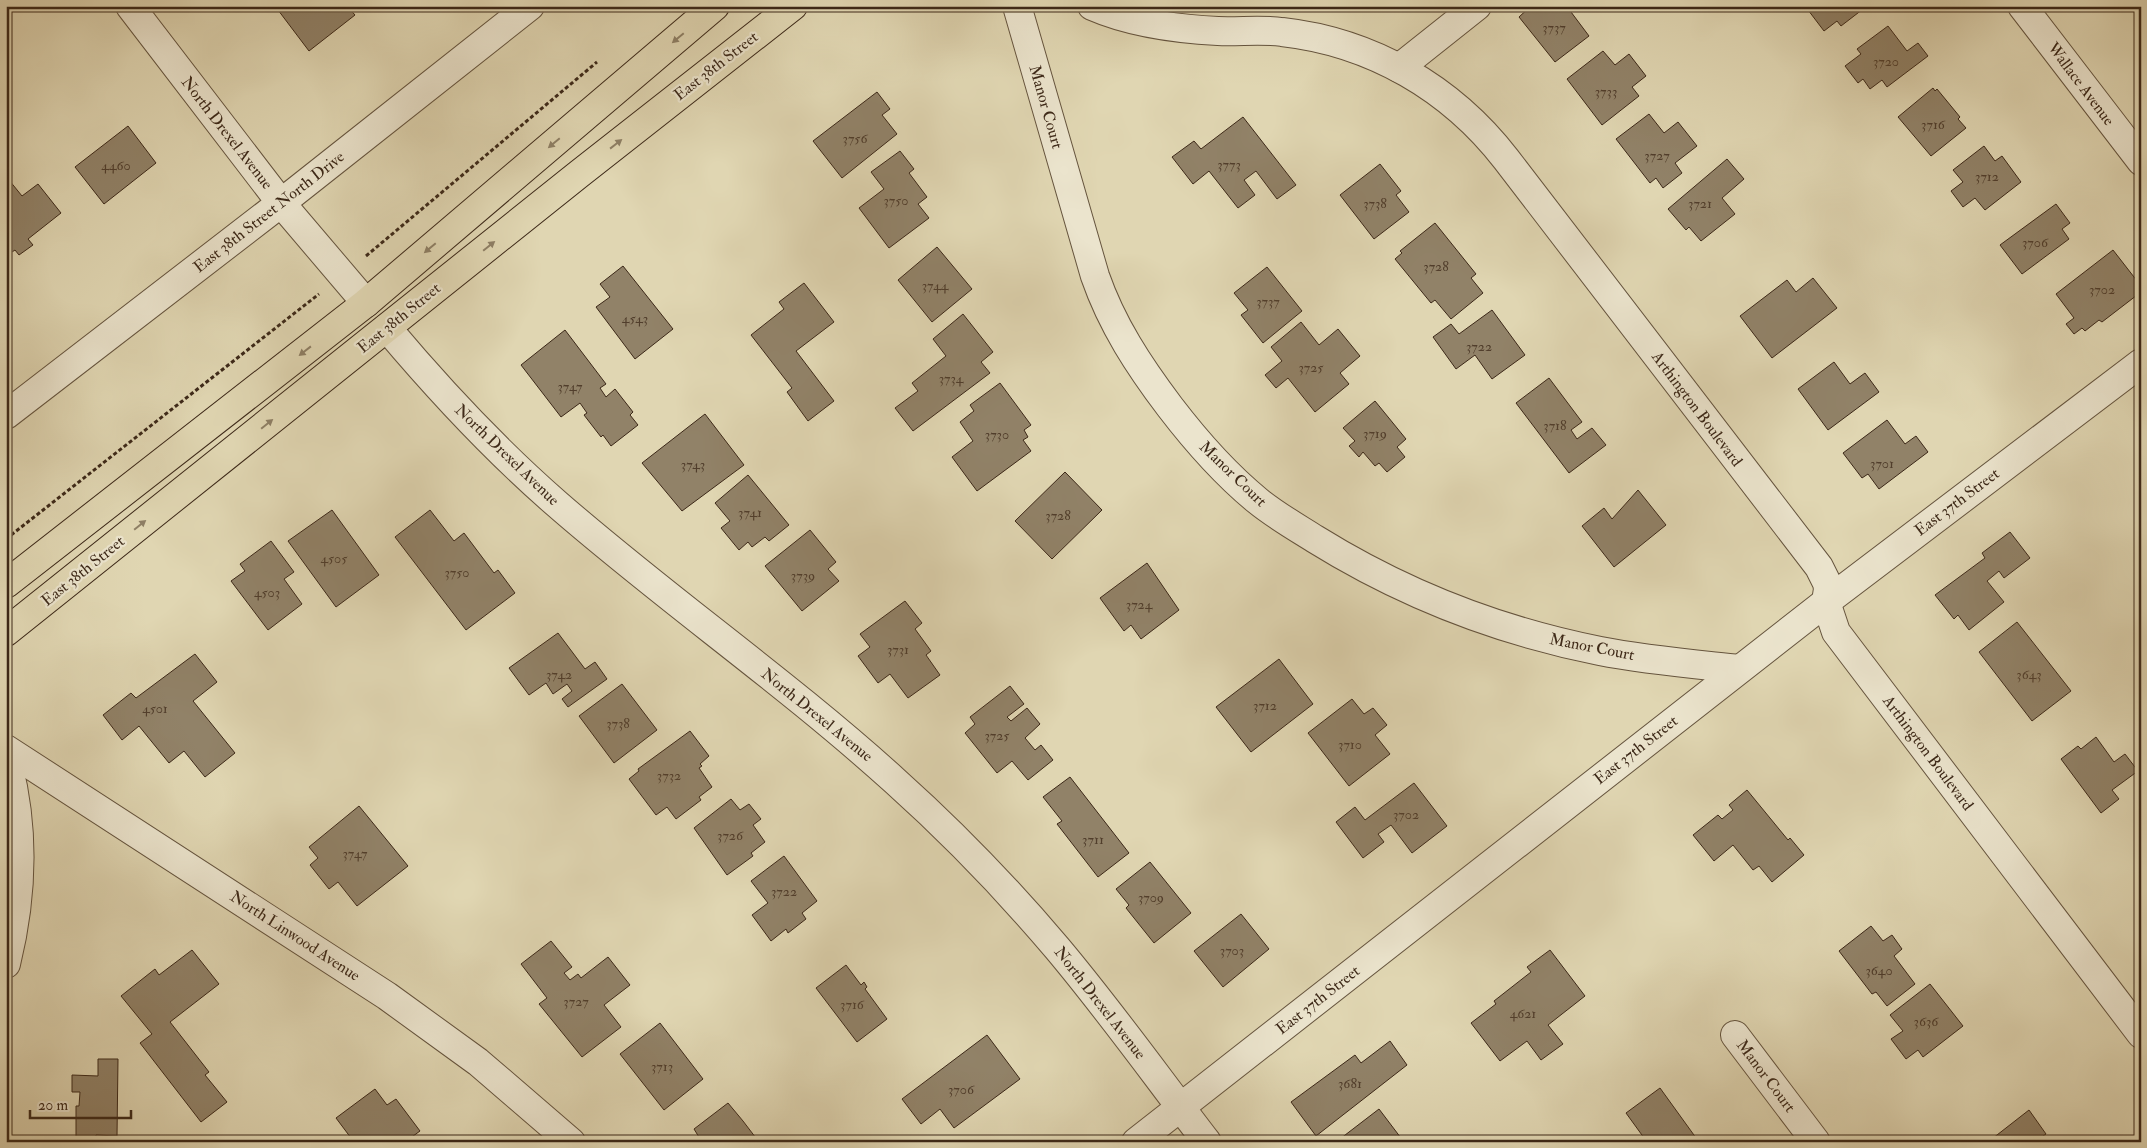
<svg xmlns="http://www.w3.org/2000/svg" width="2147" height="1148" font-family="'IM FELL Double Pica',serif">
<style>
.building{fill:#918268;stroke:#3c2818}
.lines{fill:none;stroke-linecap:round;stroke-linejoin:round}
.street-casing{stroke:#65543e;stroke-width:30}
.primary-casing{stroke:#3c2818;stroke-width:30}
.path{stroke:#3c2818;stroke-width:3;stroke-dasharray:4 2.5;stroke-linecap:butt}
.street{stroke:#ebe4cd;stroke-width:28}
.primary{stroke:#e0d6b2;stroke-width:28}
.oneway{fill:#8e7f65}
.labels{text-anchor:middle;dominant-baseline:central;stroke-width:4.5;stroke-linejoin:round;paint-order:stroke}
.number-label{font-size:14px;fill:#513e2c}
.street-label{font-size:16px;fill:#3c2818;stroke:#ebe4cd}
</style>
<rect width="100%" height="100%" fill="#e0d6b2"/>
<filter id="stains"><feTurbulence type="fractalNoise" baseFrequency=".004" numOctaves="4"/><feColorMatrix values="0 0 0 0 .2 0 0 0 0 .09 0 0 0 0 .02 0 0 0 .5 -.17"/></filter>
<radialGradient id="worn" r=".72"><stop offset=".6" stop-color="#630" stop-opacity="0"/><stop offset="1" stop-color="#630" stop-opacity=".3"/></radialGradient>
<g class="building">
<polygon points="275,6 347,6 355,15 309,51"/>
<polygon points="1531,6 1578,6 1571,12 1589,36 1555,62 1519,17"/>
<polygon points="1805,6 1867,6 1841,26 1837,21 1824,31"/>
<polygon points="1888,26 1907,51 1918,43 1928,56 1887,87 1882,80 1870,89 1863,79 1858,83 1845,66 1861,54 1857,49"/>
<polygon points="1603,51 1615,65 1629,54 1646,76 1632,87 1639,96 1602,125 1567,79"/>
<polygon points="1933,88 1935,91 1937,89 1960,117 1958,119 1966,128 1931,156 1898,117"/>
<polygon points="877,92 890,109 882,115 897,134 842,178 813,141"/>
<polygon points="1649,114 1664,133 1678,122 1697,146 1675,163 1682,173 1663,188 1656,178 1650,183 1616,139"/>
<polygon points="1243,117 1296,185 1277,199 1256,171 1244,180 1255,195 1238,208 1209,171 1193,184 1172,157 1194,141 1201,149"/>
<polygon points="128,126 156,163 104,204 75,167"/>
<polygon points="1984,146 1995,161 2002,156 2021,182 1985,210 1975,198 1963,207 1951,191 1963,182 1953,170"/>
<polygon points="900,151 914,169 909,173 927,197 918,204 929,218 889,248 859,208 884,189 871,172"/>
<polygon points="1727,159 1744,179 1722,198 1735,214 1701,241 1689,227 1686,230 1668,209"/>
<polygon points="1380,164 1401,191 1396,195 1409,212 1374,239 1340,195"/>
<polygon points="9,180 22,196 38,184 61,213 28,239 33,245 19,255 15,250 6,256 6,182"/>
<polygon points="2056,204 2070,223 2062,229 2069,239 2022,274 2000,245"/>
<polygon points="1435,223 1476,274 1471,278 1483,293 1451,319 1435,300 1431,303 1395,259 1402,253 1400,251"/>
<polygon points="937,247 972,289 932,322 898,280"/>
<polygon points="2113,250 2141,286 2141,292 2102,322 2099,320 2085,331 2082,328 2074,334 2066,324 2074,318 2056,294"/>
<polygon points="623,266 673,329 635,359 596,307 610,297 600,284"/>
<polygon points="1267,267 1302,311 1263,343 1241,315 1248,310 1234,293"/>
<polygon points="1813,278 1837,308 1772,358 1740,316 1787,280 1796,292"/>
<polygon points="804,283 834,322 796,351 834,401 808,421 787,392 792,388 751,335 784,309 779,302"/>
<polygon points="1492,310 1525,355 1492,379 1475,355 1456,369 1433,337 1451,324 1459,334"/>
<polygon points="963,314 993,352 981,362 990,373 913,431 895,408 918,391 912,383 946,356 933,339"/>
<polygon points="1301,322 1319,345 1338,329 1360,356 1340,373 1349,384 1315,412 1288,378 1276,388 1265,375 1282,361 1271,347"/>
<polygon points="565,330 606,384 600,388 606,397 615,389 633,412 630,415 638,425 611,446 603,435 601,437 584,415 587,413 580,403 561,417 521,365"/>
<polygon points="1834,362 1850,384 1865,373 1879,392 1828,430 1798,389"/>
<polygon points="1549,378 1582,422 1571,430 1577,439 1592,428 1606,445 1569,473 1516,403"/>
<polygon points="1000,383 1031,425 1024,430 1028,437 1023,440 1031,451 977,491 952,457 973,441 960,422 974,411 970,405"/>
<polygon points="1375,401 1406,439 1397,447 1405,457 1387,472 1379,463 1375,466 1363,452 1359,457 1349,446 1355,441 1343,428"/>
<polygon points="705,414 744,465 682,511 642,463"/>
<polygon points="1887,420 1905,444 1916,436 1928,452 1879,489 1868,474 1862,478 1843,453"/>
<polygon points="1065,472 1102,510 1052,559 1015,521"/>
<polygon points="748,475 789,525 769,541 765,537 752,547 748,542 739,550 721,528 730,521 715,503"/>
<polygon points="1638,490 1666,525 1614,567 1582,526 1604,508 1612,519"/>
<polygon points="332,510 379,575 336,607 288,541"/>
<polygon points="430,510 454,541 464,533 494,573 498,570 515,593 466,630 395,537"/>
<polygon points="810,530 836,562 828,569 839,581 802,611 765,566"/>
<polygon points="2010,532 2030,558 2004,578 1999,571 1987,581 2004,602 1969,630 1958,615 1954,619 1935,595 1985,558 1982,553"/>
<polygon points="271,541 294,572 284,579 302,604 268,630 231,581 245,571 240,564"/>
<polygon points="1147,563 1179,610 1141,639 1131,625 1124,631 1100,598"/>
<polygon points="905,601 922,623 915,629 931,651 926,655 940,675 908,698 890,674 878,683 858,656 870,647 860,634"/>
<polygon points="2017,622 2071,691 2032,721 1979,652"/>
<polygon points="558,633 585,669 595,662 607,679 568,707 562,699 572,691 567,684 553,694 546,683 529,695 509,668"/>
<polygon points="195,654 217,682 193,701 235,753 205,777 184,751 169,763 139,726 122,740 103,715 131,693 136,698"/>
<polygon points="1279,659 1313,704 1251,752 1216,707"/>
<polygon points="622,684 657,730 614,763 579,716"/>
<polygon points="1010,686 1024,704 1007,717 1011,721 1027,708 1040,724 1025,738 1035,750 1041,745 1053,760 1028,780 1012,761 997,773 965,733 975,724 970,717"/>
<polygon points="1352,699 1364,714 1373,708 1387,725 1375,735 1390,754 1349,786 1308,733"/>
<polygon points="690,731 709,756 700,764 702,766 699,768 712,787 699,797 701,800 676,819 667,807 656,815 629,779 639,771 638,769"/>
<polygon points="2096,737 2114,762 2125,754 2138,771 2112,790 2119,799 2101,813 2061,759 2078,746 2081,749"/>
<polygon points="1070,777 1129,853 1098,877 1057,824 1062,821 1043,797"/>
<polygon points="1414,783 1447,826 1412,853 1391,825 1378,834 1384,842 1363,858 1336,822 1355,807 1365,820"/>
<polygon points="1747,790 1788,840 1790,838 1804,855 1772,882 1759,866 1753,870 1733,845 1714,861 1693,835 1718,815 1722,819 1733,810 1729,805"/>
<polygon points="731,799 740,810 749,804 761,819 753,825 765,842 751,853 753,856 727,875 694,828"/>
<polygon points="359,806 408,866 357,906 338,882 329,889 310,865 318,858 309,847"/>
<polygon points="784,856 817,901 802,913 806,919 788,933 786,929 771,941 752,915 768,903 751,881"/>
<polygon points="1150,862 1191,913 1154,943 1126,908 1129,905 1116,889"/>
<polygon points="1241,914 1269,949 1223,987 1194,951"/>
<polygon points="1871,926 1883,941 1892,935 1902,949 1894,956 1915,984 1887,1006 1876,992 1872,994 1839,951"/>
<polygon points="551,941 572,967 564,973 570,980 578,974 581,978 608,957 630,985 604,1005 621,1027 582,1057 539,1004 547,998 521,964"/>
<polygon points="192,950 219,984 170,1022 209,1072 205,1075 227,1102 201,1122 140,1043 152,1034 121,996 155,969 159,975"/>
<polygon points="1550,950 1585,996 1548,1025 1563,1044 1541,1060 1527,1041 1500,1061 1471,1023 1496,1004 1494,1001 1531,972 1527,967"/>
<polygon points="846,965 861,985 864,982 867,987 865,989 887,1019 857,1042 816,988"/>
<polygon points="1930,984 1963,1026 1923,1057 1918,1050 1906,1059 1891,1039 1903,1031 1890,1015"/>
<polygon points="660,1023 703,1079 664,1110 620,1054"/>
<polygon points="987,1035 1020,1079 954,1128 940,1109 921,1124 902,1099"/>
<polygon points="1390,1041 1407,1065 1316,1136 1291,1102 1355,1055 1361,1063"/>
<polygon points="98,1059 118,1059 117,1136 96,1135 96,1142 76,1142 76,1106 79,1106 80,1092 72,1092 72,1075 98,1076"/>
<polygon points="1660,1088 1699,1142 1647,1142 1626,1113"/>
<polygon points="375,1089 387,1105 396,1099 420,1131 405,1142 354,1142 336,1118"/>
<polygon points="728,1103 743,1121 759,1142 702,1142 694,1129"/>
<polygon points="1379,1109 1404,1142 1336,1142"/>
<polygon points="2029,1110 2046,1134 2043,1136 2047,1142 1988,1142"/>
</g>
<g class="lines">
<g class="street-casing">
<g id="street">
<polyline points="130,6 281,203 366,303"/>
<path d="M1017,6L1095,276C1112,325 1139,366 1170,407C1196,441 1225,474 1258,501C1275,515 1296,527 1315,539C1402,593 1499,631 1600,651C1646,660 1693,664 1739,669"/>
<path d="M1092,6C1131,23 1176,29 1218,31C1239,32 1261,29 1282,32C1372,42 1451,88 1506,159L1819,567L1827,583L1828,589L1826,602L1836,632L2141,1034"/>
<polyline points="2022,6 2141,161"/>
<polyline points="1399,68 1477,6"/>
<path d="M387,328C440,391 495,450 557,504C667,600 787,683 895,781C953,833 1007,889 1057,948C1110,1011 1157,1077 1207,1142"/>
<polyline points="6,415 281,203 530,6"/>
<polyline points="6,749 387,996 478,1062 571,1142"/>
<path d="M6,757C25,825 23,895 6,964"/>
<polyline points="1735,1035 1816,1142"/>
<polyline points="1136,1142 1826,602 2141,363"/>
</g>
</g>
<g class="primary-casing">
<g id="primary">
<polyline points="6,584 366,303 715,6"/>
<polyline points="6,632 579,174 793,6"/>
</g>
</g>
<g class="path">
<polyline points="366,256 597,62"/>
<polyline points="6,539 319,294"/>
</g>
<use href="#street" class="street"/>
<use href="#primary" class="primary"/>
</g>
<defs><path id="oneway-solid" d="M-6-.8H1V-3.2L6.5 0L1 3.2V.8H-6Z" transform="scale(1.25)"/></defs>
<g class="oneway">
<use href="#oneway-solid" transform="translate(678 38) rotate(140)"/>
<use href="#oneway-solid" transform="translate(554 143) rotate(140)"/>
<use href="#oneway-solid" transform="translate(616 144) rotate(-38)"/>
<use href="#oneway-solid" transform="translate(489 246) rotate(-39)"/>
<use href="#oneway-solid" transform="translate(430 248) rotate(140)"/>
<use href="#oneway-solid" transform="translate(305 351) rotate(142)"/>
<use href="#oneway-solid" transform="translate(267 424) rotate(-39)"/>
<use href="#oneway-solid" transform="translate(140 525) rotate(-39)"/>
</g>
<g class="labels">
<g class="number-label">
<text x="1554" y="27">3737</text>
<text x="1886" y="61">3720</text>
<text x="1606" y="91">3733</text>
<text x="1933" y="124">3716</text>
<text x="855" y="138">3756</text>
<text x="1657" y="155">3727</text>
<text x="1229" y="164">3773</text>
<text x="116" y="165">4460</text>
<text x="1987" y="176">3712</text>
<text x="896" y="200">3750</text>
<text x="1375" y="203">3738</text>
<text x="1700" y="203">3721</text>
<text x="2035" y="242">3706</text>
<text x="1436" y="266">3728</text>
<text x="935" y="285">3744</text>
<text x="2102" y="289">3702</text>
<text x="1268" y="301">3737</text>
<text x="635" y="318">4543</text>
<text x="1479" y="346">3722</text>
<text x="1311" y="367">3725</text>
<text x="951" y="378">3734</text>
<text x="570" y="386">3747</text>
<text x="1555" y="425">3718</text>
<text x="1375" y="433">3719</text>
<text x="997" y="434">3730</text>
<text x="1882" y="463">3701</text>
<text x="693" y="464">3743</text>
<text x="750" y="512">3741</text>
<text x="1058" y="515">3728</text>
<text x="334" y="558">4505</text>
<text x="457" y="572">3750</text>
<text x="803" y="575">3739</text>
<text x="267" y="592">4503</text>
<text x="1139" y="604">3724</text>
<text x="898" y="649">3731</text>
<text x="559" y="674">3742</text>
<text x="2029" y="674">3643</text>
<text x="1265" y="705">3712</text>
<text x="155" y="708">4501</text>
<text x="618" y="723">3738</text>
<text x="997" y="735">3725</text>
<text x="1350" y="744">3710</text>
<text x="669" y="775">3732</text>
<text x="1406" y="814">3702</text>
<text x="730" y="835">3726</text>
<text x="1093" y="839">3711</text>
<text x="355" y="853">3747</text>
<text x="784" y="891">3722</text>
<text x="1151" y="897">3709</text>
<text x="1232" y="950">3703</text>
<text x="1879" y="970">3640</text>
<text x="576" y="1001">3727</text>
<text x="852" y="1004">3716</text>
<text x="1523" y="1013">4621</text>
<text x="1926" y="1021">3636</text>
<text x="662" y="1066">3713</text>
<text x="1350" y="1083">3681</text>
<text x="961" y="1089">3706</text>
</g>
<g class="street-label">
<text transform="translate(716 66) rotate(-38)">East 38th Street</text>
<text transform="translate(2081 84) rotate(53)">Wallace Avenue</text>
<text transform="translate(1046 107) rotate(74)">Manor Court</text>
<text transform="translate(227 133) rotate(52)">North Drexel Avenue</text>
<text transform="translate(269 212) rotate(-38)">East 38th Street North Drive</text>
<text transform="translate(399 318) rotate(-39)">East 38th Street</text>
<text transform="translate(1697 409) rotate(53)">Arthington Boulevard</text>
<text transform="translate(507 455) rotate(44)">North Drexel Avenue</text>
<text transform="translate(1233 474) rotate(44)">Manor Court</text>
<text transform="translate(1957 502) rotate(-37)">East 37th Street</text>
<text transform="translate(83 571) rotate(-39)">East 38th Street</text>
<text transform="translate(1592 647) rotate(11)">Manor Court</text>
<text transform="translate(817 715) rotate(39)">North Drexel Avenue</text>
<text transform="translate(1636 750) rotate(-38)">East 37th Street</text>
<text transform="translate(1928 753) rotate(53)">Arthington Boulevard</text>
<text transform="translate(295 936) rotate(33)">North Linwood Avenue</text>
<text transform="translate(1318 1000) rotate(-38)">East 37th Street</text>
<text transform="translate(1100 1003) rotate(52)">North Drexel Avenue</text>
<text transform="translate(1766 1076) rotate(53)">Manor Court</text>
</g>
</g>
<rect width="2147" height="1148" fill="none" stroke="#e0d6b2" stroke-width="25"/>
<rect x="8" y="8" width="2132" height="1133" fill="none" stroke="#3c2818" stroke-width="2.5"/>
<rect x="12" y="12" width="2122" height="1123" fill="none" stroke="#3c2818"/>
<path d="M30 1110v8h101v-8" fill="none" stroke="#3c2818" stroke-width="2.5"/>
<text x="38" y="1110" font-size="15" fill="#3c2818" stroke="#ebe4cd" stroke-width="4" paint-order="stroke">20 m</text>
<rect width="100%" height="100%" filter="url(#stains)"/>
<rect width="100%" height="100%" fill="url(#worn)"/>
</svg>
